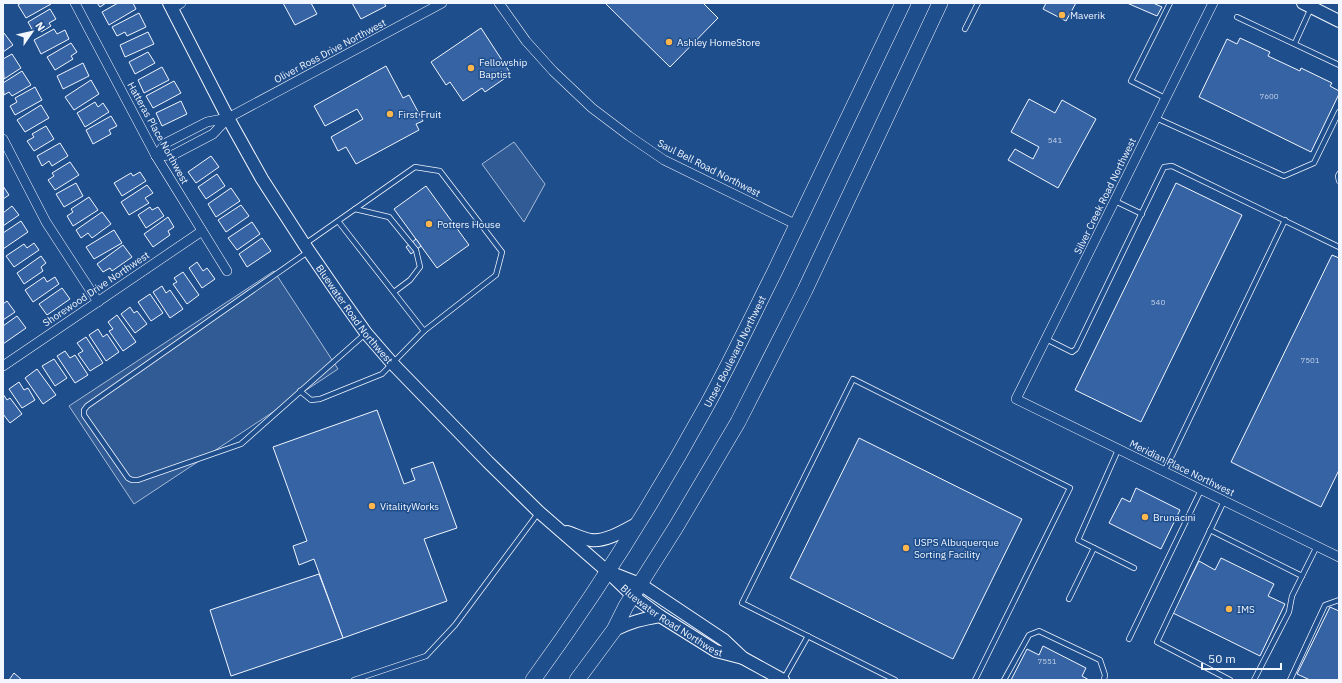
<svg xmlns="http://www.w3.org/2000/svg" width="1342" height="683" font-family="'IBM Plex Sans',sans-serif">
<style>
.built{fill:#305b95;stroke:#a8bbd7}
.building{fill:#3563a3;stroke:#f2f6ff}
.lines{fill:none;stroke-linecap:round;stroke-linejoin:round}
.service-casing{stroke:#f2f6ff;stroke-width:6}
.minor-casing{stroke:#f2f6ff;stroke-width:10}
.tertiary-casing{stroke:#f2f6ff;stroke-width:14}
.primary-casing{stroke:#f2f6ff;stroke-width:16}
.service{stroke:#1f4e8c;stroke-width:4.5}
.minor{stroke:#1f4e8c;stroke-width:9}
.tertiary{stroke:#1f4e8c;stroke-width:12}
.primary{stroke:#1f4e8c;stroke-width:15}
.poi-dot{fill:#ffb74d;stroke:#1f4e8c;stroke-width:1.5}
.labels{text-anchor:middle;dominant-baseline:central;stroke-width:3;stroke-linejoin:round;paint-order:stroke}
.number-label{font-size:8px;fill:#c3d1e8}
.poi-label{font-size:10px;fill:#f2f6ff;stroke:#1f4e8c;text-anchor:start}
.street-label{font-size:10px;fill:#f2f6ff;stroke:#1f4e8c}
</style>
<rect width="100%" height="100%" fill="#1f4e8c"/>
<g class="built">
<polygon points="514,142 545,184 524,222 482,164"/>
<polygon points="274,271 338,369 134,504 69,406"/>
</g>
<g class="building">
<polygon points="21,3 50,3 51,4 26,18 18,5"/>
<polygon points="97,3 106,3 100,7"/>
<polygon points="118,3 133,3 136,9 109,25 102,12"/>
<polygon points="283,3 311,3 317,14 295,25"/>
<polygon points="352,3 384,3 386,6 361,19"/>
<polygon points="605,3 703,3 718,18 670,67"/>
<polygon points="1046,3 1076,3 1066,21 1043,9"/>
<polygon points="1127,3 1153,3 1162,7 1157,16"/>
<polygon points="50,9 56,19 49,23 51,26 41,32 38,28 33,31 28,22"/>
<polygon points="139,13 146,27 127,36 125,32 117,36 112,27"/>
<polygon points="481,28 511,74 485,92 482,88 463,101 450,82 446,85 431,62"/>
<polygon points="54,29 57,34 65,30 69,39 41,54 34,40"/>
<polygon points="148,32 154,44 125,57 120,45"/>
<polygon points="3,33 4,33 13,45 3,52"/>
<polygon points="1240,38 1270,52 1268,56 1300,71 1301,68 1332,83 1330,86 1339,91 1339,94 1311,152 1199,97 1227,39 1237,44"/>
<polygon points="71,43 77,52 71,56 73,59 55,70 47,57"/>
<polygon points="148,52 155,63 135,74 129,62"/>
<polygon points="12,54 21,68 4,79 3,59"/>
<polygon points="83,63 89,76 63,89 57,76"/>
<polygon points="386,66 403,98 409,95 423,121 416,124 419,130 356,164 346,147 338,151 331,137 363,119 357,109 325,126 314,106"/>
<polygon points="162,67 169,80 144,93 138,80"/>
<polygon points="22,71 31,85 12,96 9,92 4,95 3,83"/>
<polygon points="91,80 99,94 74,110 65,97"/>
<polygon points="174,81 181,93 153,108 146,96"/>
<polygon points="35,87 42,100 15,115 10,106 17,102 15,98"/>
<polygon points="1029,99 1055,113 1062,100 1096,119 1058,188 1008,160 1015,149 1033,159 1039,147 1011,132"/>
<polygon points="181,101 187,114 162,126 156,113"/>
<polygon points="95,102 98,107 103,103 109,112 85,127 77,113"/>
<polygon points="41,105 49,118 25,132 17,120"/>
<polygon points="111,116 117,126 109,130 111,134 93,144 86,130"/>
<polygon points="46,126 54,139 34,151 27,141 34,137 32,134"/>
<polygon points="60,143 68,156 52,166 49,161 42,166 37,156"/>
<polygon points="211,156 219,167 196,183 188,172"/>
<polygon points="70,162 79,175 55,190 48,180 54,176 52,173"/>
<polygon points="140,172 146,181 122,196 114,183 131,173 133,176"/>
<polygon points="217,174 225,186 206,199 198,187"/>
<polygon points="76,183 83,196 64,207 56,194"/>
<polygon points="1176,183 1242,215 1141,422 1075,390"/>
<polygon points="147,185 153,193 145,198 149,203 129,215 121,202"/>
<polygon points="3,186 9,195 3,199"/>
<polygon points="426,186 469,245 437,268 394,209"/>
<polygon points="231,188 240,201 216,217 208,204"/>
<polygon points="89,197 98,210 73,226 67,216 73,212 71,209"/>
<polygon points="241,205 249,216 226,232 218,220"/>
<polygon points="12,206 19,215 3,226 3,213"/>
<polygon points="150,207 152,210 158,207 164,216 146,228 138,215"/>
<polygon points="102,212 111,224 92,238 88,233 81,238 76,230"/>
<polygon points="168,217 174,227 168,231 170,235 153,247 144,234"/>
<polygon points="21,221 28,232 3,249 3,233"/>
<polygon points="252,222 260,234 237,250 228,238"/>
<polygon points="114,230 122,243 94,259 86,247"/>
<polygon points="262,238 271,251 247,267 239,254"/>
<polygon points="416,239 421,246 411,254 406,247"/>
<polygon points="34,243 39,250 14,267 6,256 24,244 27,248"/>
<polygon points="123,245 132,257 112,271 110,268 103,272 97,264"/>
<polygon points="1332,255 1339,258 1339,470 1321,507 1231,462"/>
<polygon points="41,256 46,263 41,267 43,271 24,284 17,273"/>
<polygon points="197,262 203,271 207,268 215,279 202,288 189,268"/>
<polygon points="183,272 199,295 187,304 173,284 177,282 174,278"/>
<polygon points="44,277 47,282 55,277 59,284 33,302 25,290"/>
<polygon points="162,286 166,293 170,290 183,309 170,318 153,292"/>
<polygon points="62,288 70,299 47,315 39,304"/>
<polygon points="150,294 163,313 151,321 138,302"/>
<polygon points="7,301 15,312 3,320 3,304"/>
<polygon points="130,307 134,313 137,311 147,324 135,333 121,314"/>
<polygon points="117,315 136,342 123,351 109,331 113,329 108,322"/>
<polygon points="17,316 26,328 3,344 3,326"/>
<polygon points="98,329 103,337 107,334 119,352 106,361 89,335"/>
<polygon points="86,337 103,363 90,371 78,354 83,351 77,343"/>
<polygon points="65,351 70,358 75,355 88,375 75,383 57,356"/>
<polygon points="54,359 67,378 55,386 42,366"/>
<polygon points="37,369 56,395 43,404 25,378"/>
<polygon points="19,382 24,390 28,388 35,400 22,408 9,389"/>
<polygon points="3,394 7,400 10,398 22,414 10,423 3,414"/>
<polygon points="377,410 404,484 415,480 411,469 433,462 457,528 424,539 447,601 343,638 314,559 299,565 293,546 307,541 273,447"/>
<polygon points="859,438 1022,519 953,659 790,578"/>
<polygon points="1136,488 1180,510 1161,549 1109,523 1122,498 1130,502"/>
<polygon points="1221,558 1274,584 1268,596 1285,604 1260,656 1173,613 1199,561 1215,570"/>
<polygon points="319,574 343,638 231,676 210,610"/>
<polygon points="1330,607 1339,611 1339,680 1310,680 1297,674"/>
<polygon points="1043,646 1086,668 1082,676 1089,680 1011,680 1027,649 1039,655"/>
<polygon points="14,673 22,680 9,680"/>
</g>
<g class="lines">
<g class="service-casing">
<g id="service">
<polyline points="1237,17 1339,65"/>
<polyline points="965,29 978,3"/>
<polyline points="1295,43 1311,8"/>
<polyline points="1165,98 1131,81 1170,3"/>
<polyline points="1156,118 1284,176 1314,163 1339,112"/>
<polyline points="1339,174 1338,176 1339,181"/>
<polyline points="1115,201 1142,214"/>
<polyline points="355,209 389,217 416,250 420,267 410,280 394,292"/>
<polyline points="305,244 415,167 440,171 502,252 496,275 424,331 338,221"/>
<polyline points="309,251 87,406 84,410 84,415 128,478 132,480 138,480 241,444 365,334"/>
<polyline points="1046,339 1072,352 1076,349 1164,167 1172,166 1339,247"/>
<polyline points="300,391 311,400 320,399 382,374 424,331"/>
<polyline points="1118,450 1078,540 1134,568"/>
<polyline points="1164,472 1285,220"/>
<polyline points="1224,501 1157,642 1230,680"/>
<polyline points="1210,530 1302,576"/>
<polyline points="1069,599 1094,548"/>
<polyline points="1129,639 1201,490"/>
<polyline points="354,680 426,656 455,625 539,512"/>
<polyline points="783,680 808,636"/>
<polyline points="895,680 742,603 853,379 1070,488 975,680"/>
<polyline points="1004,680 1029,635 1039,631 1100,660 1105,675 1104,680"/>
<polyline points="1254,680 1289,612 1292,596 1317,546"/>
<polyline points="1290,680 1325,605 1339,600"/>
</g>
</g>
<g class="minor-casing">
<g id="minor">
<polyline points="75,3 156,156 227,271"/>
<polyline points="499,3 526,41 553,71 592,108 629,136 664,160 797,225"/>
<polyline points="1213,3 1016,399 1339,557"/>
<polyline points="172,9 181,3"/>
<polyline points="3,139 46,222 98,302"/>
<polyline points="156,156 166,143 207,122 228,118 442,3"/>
<polyline points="156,156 173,155 213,134 228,118"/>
<polyline points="3,366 202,231"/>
</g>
</g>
<g class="tertiary-casing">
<g id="tertiary">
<path id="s1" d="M169,3L228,118L262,179L304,244L339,295L366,333L392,363L488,462L539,512L608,572L633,596L660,616L716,651L743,658"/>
<polyline points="1303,3 1339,21"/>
<path d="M567,532C574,534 583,539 591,540C606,542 625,530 638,523"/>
<polyline points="612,573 640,584 724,640 743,658 783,680"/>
<path d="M614,630C631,622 642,619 660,616"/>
</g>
</g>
<g class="primary-casing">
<g id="primary">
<path id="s2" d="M533,680C597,592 655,500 707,405C731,361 752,317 774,273C817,183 860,93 903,3"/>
<polyline points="577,680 614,630 626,606 676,527 738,422 805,290 940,3"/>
</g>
</g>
<use href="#service" class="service"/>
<use href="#minor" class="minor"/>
<use href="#tertiary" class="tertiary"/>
<use href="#primary" class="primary"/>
</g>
<g class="poi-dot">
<circle cx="1062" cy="15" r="4"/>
<circle cx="669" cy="42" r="4"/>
<circle cx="471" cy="68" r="4"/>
<circle cx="390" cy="114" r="4"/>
<circle cx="429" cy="224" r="4"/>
<circle cx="372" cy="506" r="4"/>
<circle cx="1145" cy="517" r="4"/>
<circle cx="906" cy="548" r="4"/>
<circle cx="1229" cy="609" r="4"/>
</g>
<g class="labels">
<g class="number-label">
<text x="1269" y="96">7600</text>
<text x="1055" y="140">541</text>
<text x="1158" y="302">540</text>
<text x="1310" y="360">7501</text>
<text x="1047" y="661">7551</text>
</g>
<g class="poi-label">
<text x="1070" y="15">Maverik</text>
<text x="677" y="42">Ashley HomeStore</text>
<text x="479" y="62">Fellowship<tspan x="479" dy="12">Baptist</tspan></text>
<text x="398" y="114">First Fruit</text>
<text x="437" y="224">Potters House</text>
<text x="380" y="506">VitalityWorks</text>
<text x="1153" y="517">Brunacini</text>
<text x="914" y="542">USPS Albuquerque<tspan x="914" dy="12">Sorting Facility</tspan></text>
<text x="1237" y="609">IMS</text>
</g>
<g class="street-label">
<text transform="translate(330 51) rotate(-28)">Oliver Ross Drive Northwest</text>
<text transform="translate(158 133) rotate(61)">Hatteras Place Northwest</text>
<text transform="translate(709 168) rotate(27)">Saul Bell Road Northwest</text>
<text transform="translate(1105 196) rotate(-64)">Silver Creek Road Northwest</text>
<text transform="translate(96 289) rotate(-34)">Shorewood Drive Northwest</text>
<text stroke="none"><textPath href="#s1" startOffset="363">Bluewater Road Northwest</textPath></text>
<text stroke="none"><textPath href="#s2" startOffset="386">Unser Boulevard Northwest</textPath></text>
<text transform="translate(1182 468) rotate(26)">Meridian Place Northwest</text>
<text stroke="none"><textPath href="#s1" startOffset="806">Bluewater Road Northwest</textPath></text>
</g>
</g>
<rect width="1342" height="683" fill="none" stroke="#f2f6ff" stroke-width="8"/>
<g transform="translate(32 32) rotate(56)" stroke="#1f4e8c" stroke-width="3" paint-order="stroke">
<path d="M0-3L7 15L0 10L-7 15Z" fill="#f2f6ff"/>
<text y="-6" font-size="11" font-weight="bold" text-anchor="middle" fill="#f2f6ff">N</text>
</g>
<path d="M1202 663v6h79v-6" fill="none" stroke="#f2f6ff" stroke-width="2"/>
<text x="1208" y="663" font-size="12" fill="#f2f6ff" stroke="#1f4e8c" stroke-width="3" paint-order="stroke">50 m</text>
</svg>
